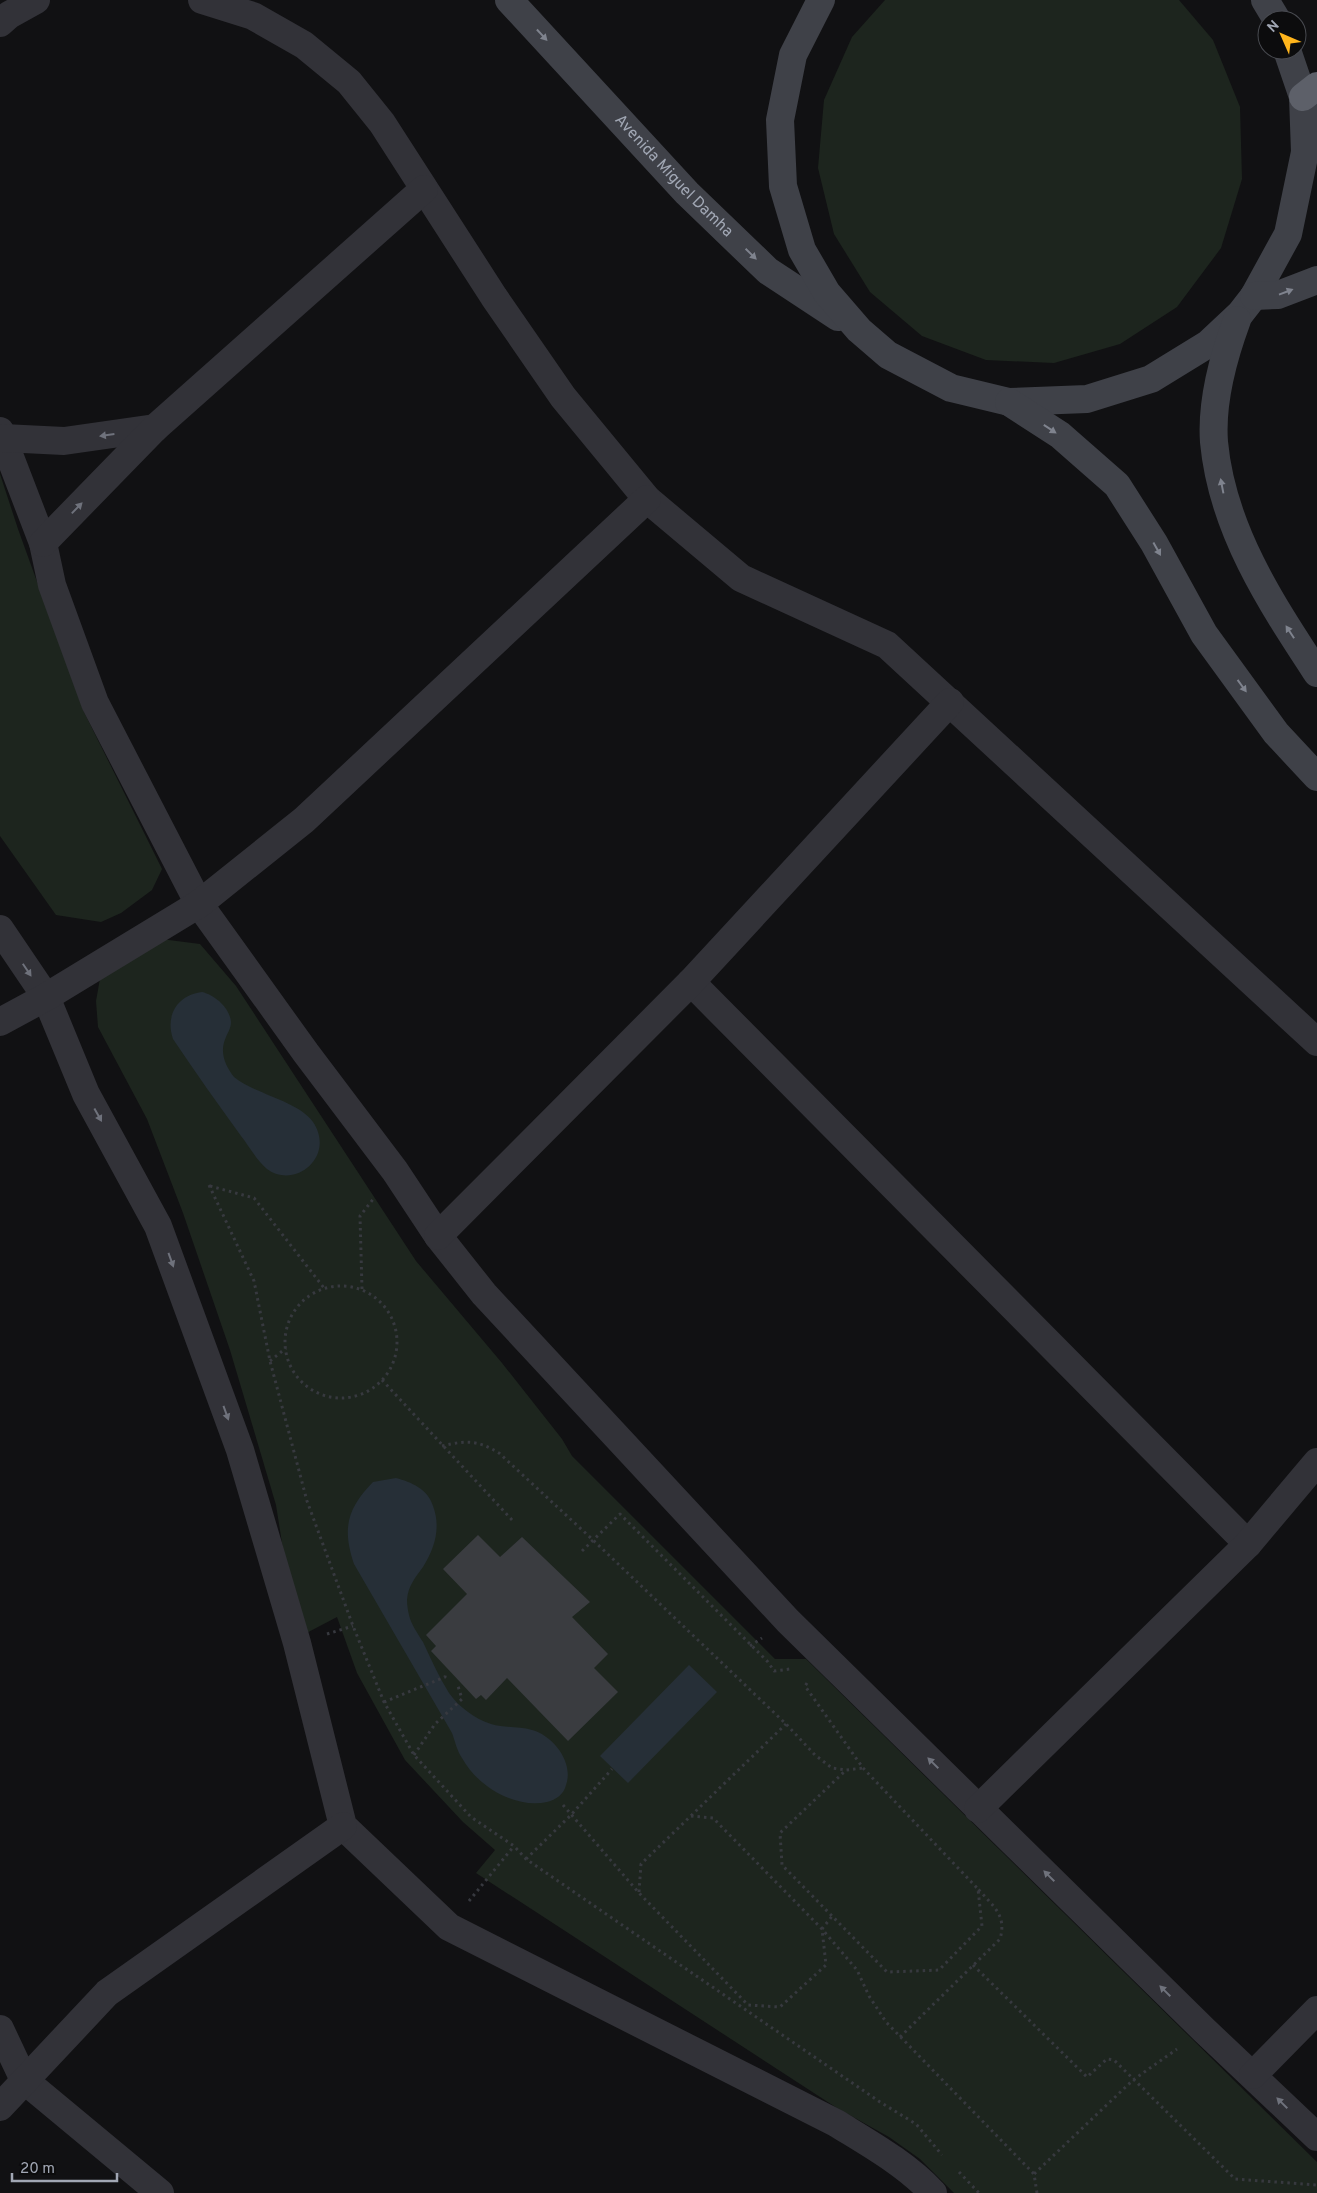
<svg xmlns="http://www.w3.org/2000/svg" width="1317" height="2193" font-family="Overpass,sans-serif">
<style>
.green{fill:#1d251e}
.water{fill:#262f37}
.building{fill:#3a3c40}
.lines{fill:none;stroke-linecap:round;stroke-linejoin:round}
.path{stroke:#37393f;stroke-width:3;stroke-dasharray:2.5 4;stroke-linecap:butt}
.street{stroke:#323238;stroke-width:28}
.secondary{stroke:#3f4148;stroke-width:28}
.highway{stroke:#5d6069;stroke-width:28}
.oneway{fill:#7f838e}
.oneway2{fill:#6f727c}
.labels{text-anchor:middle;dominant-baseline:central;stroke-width:4;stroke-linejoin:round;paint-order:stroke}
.street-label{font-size:16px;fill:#a1a7b4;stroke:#0c0c0d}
</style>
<rect width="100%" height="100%" fill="#111113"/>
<g class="green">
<polygon points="885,0 1179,0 1213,40 1240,107 1242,179 1221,248 1177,307 1120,344 1054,363 986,360 922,336 870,292 834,234 818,168 824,100 852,37"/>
<polygon points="0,474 18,529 84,712 162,869 152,890 121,913 101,922 56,915 0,836"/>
<polygon points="161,939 200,944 236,986 416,1261 502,1363 562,1439 572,1456 775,1659 806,1659 1317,2162 1317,2193 954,2193 920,2159 889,2137 837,2108 476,1873 495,1850 463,1822 405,1760 357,1673 337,1617 297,1638 276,1505 230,1350 183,1213 147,1119 98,1027 96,1001 101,973"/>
</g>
<g class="water">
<path d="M202,992C215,995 230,1008 231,1022C231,1028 228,1032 226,1037C219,1052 225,1065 234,1077C254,1094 298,1101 313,1122C336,1156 295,1190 267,1169C257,1161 249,1146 241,1136C218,1104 195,1072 173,1039C165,1016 177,995 202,992Z"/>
<path d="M396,1478C411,1482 428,1489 433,1506C441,1527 435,1548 423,1567C415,1578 408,1586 407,1600C407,1605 408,1611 409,1615C411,1624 418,1634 423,1642C431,1659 439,1677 449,1693C458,1706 475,1719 491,1724C504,1728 519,1726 532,1730C554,1736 574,1763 566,1785C564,1794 556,1800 547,1802C515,1809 477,1786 462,1758C457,1751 455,1741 452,1733L354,1564C342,1528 347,1509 373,1482Z"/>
<polygon points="689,1665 717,1692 628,1783 600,1756"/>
</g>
<polygon class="building" points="478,1535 500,1557 522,1537 590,1602 572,1617 608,1654 594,1668 618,1692 568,1741 507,1678 486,1700 481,1695 476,1699 431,1651 436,1646 426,1635 467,1594 443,1569"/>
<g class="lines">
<g class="path">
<polyline points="209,1185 254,1281 270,1361 307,1501 353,1626 384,1702 414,1755 471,1817 514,1846 526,1859 880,2102 916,2124 942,2155"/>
<polyline points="210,1186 254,1198 324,1288"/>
<circle cx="341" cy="1342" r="56"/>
<polyline points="362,1289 360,1216 374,1198"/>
<polyline points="270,1361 286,1348"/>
<polyline points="382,1380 513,1521"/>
<path d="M442,1446C467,1440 477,1440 499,1453L593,1540L786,1724L815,1755L832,1768L846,1770"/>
<polyline points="582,1551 620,1514 768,1662 774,1671 790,1669"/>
<polyline points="327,1634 353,1626"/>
<polyline points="750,1646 762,1638"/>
<polyline points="807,1683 805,1686 863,1768"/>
<polyline points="384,1702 445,1677 446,1672"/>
<polyline points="414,1755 435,1724 462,1699 458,1686"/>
<polygon points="863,1768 978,1889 982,1926 939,1970 887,1972 782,1865 780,1833 846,1770"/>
<polyline points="563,1805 639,1893 748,2005 780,2007 826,1965 822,1929 833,1915"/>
<polyline points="691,1816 713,1818 822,1929 857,1970 869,1996 886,2022 1034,2174"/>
<polyline points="526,1859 571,1815 612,1769"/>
<polyline points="639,1892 641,1864 786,1724"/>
<polyline points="469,1901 514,1846"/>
<polyline points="973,1965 1087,2077 1107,2059 1114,2060 1235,2179 1317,2185"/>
<path d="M900,2037L1000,1939C1007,1915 993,1906 978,1889"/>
<polyline points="959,2172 979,2193"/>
<polyline points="1037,2193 1034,2174 1133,2080 1177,2049"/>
</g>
<g class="street">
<polyline points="202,0 253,16 304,45 349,82 382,123 494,297 563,397 647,499 741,578 887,645 1317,1042"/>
<polyline points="0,23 9,15 36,0"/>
<polyline points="0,431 43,543 52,585 95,703 199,904 306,1053 395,1171 438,1236 484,1294 788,1621 1204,2030 1317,2137"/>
<polyline points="3,438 64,441 155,428"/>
<polyline points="43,543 155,428 424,189"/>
<path d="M0,929L46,997L86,1094L158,1226L240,1450L297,1643L343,1826L449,1927L836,2123C870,2144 906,2164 933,2193"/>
<polyline points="691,982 1248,1544"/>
<polyline points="0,1022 46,997 199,904 304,820 647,499"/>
<polyline points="438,1236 691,982 950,702"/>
<polyline points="978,1809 1248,1544 1317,1462"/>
<polyline points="0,2029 24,2080 160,2193"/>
<polyline points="1253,2075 1317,2010"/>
<polyline points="0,2107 107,1993 343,1826"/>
</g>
<g class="secondary">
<path id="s1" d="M509,0L687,193L768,271L838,317"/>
<polyline points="821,0 793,55 780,120 783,186 802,250 827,293 859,330 888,355 951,388 1009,402 1087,399 1151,379 1208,344 1240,314 1254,296 1288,234 1305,152 1303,97 1287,50"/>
<polyline points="1265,0 1277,20"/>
<polyline points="1254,296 1278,295 1317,280"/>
<path d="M1237,320C1223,358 1211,401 1214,442C1222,529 1271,603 1317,673"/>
<polyline points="1009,402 1060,435 1117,485 1154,543 1204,634 1276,733 1317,777"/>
</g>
<polyline class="highway" points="1303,97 1317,86"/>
</g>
<defs><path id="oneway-solid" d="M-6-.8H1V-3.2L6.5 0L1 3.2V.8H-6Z" transform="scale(1.25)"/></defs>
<g class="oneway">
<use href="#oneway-solid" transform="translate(542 35) rotate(47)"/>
<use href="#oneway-solid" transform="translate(751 254) rotate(44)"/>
<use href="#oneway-solid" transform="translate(1286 292) rotate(-21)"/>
<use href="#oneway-solid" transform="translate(1050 429) rotate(34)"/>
<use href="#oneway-solid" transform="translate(1222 486) rotate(-101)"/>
<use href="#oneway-solid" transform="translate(1157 549) rotate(61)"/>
<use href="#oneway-solid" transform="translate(1290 632) rotate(-123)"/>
<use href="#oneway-solid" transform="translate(1242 686) rotate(54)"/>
</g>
<g class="oneway2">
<use href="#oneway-solid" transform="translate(107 435) rotate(172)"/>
<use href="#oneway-solid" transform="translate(77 508) rotate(-46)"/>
<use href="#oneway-solid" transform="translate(27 970) rotate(56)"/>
<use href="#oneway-solid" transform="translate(98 1115) rotate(61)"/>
<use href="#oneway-solid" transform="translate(171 1260) rotate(70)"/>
<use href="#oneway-solid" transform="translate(226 1413) rotate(70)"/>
<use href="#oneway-solid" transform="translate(933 1763) rotate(-135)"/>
<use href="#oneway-solid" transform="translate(1049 1876) rotate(-135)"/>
<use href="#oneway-solid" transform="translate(1165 1991) rotate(-135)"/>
<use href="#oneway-solid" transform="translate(1282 2103) rotate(-135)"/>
</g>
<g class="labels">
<g class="street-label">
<text stroke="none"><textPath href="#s1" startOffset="241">Avenida Miguel Damha</textPath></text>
</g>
</g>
<g transform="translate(1282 35) rotate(315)"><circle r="24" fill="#0c0c0d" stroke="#484a50"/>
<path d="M0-4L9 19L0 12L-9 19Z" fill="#ffb51c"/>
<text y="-8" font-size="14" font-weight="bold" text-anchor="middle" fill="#a1a7b4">N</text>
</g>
<path d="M12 2173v8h105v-8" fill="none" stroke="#a1a7b4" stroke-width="2.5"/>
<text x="20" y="2173" font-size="15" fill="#a1a7b4" stroke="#0c0c0d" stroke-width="4" paint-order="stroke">20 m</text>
</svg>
